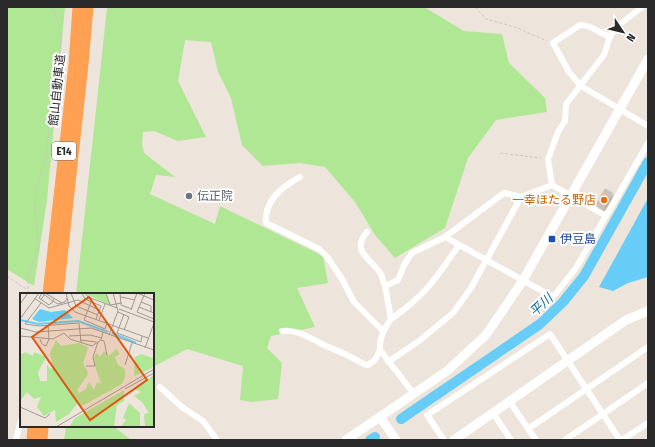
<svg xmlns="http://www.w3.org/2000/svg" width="655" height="447" font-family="'Fira Sans Condensed','Noto Sans JP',sans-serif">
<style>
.green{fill:#afe794}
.water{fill:#67cdf6}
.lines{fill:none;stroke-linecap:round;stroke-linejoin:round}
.river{stroke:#67cdf6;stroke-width:10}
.building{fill:#c8c2ba;stroke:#c8c1b4;filter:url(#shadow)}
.path{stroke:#c8c8c8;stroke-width:1;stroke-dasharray:3 2;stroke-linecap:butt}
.street{stroke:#fff;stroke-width:6}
.secondary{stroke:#fff;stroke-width:9}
.highway{stroke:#ffa053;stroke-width:11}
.worship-dot{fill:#6b7280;stroke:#fff;stroke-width:1.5}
.food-dot{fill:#e8710a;stroke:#fff;stroke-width:1.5}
.transit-dot{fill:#1a4fb4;stroke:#fff;stroke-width:1.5}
.labels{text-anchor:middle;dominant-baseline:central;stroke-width:4;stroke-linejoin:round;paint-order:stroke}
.shield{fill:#fff;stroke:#6a6a6a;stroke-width:1}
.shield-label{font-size:11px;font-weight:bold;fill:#2a2a2a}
.street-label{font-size:12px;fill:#2a2a2a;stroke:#fff}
.worship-label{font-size:12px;fill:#5b616d;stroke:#fff;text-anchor:start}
.food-label{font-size:12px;fill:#c56008;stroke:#fff;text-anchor:end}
.transit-label{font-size:12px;fill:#164399;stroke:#fff;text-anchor:start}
.water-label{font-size:13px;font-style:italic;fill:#056aa2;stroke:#fff}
.inset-river{fill:none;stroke:#67cdf6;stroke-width:2}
.inset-road{fill:none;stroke:#9f9a94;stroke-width:1}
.view{fill:#de570e;fill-opacity:0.15;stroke:#de570e;stroke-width:2}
.inset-edge{fill:none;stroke:#2a2a2a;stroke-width:2}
</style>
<defs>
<filter id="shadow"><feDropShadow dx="2" dy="3" stdDeviation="2" flood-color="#0004"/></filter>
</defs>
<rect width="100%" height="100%" fill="#ede5db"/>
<g class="green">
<polygon points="7,7 65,7 47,200 34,286 7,269"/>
<polygon points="110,7 424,7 464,31 502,34 509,63 545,98 547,112 496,120 468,158 445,228 395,258 375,235 355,202 325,167 300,163 263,166 242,145 231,98 218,72 211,42 185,40 178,81 206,137 178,141 154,131 143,132 142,143 144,153 175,177 156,175 150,194 215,224 220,206 323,256 328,283 297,288 315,327 271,336 267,348 282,363 278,399 252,402 240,400 243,366 187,349 153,367 153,294 76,294 107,8"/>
<polygon points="66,426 113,426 131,440 64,440"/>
</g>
<polygon class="water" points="648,198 648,277 628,283 613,291 599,287"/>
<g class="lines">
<g class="river">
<polyline points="401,419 540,324 563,302 584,276 648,162"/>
<polyline points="370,440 375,437"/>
</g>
</g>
<polygon class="building" points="605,189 612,193 603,209 596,205"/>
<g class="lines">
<g class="path">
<polyline points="475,7 486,19 515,27 547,41"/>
<polyline points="500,153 541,158"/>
<polyline points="7,276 26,289"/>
<polyline points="28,294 28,275 39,246 35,211 36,190 47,154 49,125 59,89 61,33 52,7"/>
</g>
<g class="street">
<path d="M611,36C599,36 596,25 580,25L553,43L569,72L581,86L648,126"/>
<path d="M300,177C283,186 264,201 266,223L319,249L328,258L342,279L354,302L383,331"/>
<polyline points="552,185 548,159 558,132 565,121 566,104 604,55 609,39 615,28 642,7"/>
<polyline points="552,185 606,216"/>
<path d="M367,232C350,252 372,259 381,274C383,278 383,283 385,286"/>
<polyline points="445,237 553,297 576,268 648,143"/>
<path d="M391,319C425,296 436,278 459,245"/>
<path d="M282,331C299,329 311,339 326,346C333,349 341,352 349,356C356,359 360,364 368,365L375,360L380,350"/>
<polyline points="388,362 419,341 453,313 471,288 521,197"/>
<polyline points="160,387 182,407 203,421 217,440"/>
<path d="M414,394L380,350C379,338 384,329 391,319L385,286L398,280L404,265L412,253L445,237L504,193L521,197L552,185"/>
<polyline points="509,401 536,440"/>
<polyline points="495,416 511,440"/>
<polyline points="528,429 648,347"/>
<polyline points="16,440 21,420"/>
<polyline points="444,440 427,415 550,334 620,440"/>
<polyline points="565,440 648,383"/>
<polyline points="622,440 648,423"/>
</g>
<g class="secondary">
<polyline points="380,417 396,440"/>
<polyline points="346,440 447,371 486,335 522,282 648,59"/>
<polyline points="454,440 626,320 648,311"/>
</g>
<g class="highway">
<polyline points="48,294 74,64 78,7"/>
<polyline points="58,294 83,64 88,7"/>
<polyline points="32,440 33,426"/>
<polyline points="42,440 43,426"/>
</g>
</g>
<circle class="worship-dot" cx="189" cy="196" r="4"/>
<circle class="food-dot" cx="604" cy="200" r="4"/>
<rect class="transit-dot" x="548" y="235" width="8" height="8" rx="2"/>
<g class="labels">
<rect class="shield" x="52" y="142" width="24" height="18" rx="3"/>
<g class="shield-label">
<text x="64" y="151">E14</text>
</g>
<g class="street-label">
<text transform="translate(57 90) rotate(-84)">館山自動車道</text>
</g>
<g class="worship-label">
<text x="197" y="196">伝正院</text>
</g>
<g class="food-label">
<text x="596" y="200">一幸ほたる野店</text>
</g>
<g class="transit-label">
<text x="560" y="239">伊豆島</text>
</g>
<g class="water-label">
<text transform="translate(541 305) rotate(-43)">平川</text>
</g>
</g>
<g transform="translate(20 293)">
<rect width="134" height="134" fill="#ede5db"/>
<path d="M70,0H86L90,12L66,1ZM36,47L41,53L59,50L68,54L63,71L68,79L67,83L57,97L59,100L65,97L69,89L74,97L77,89L81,91L75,73L74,63L77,60L80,64L84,58L89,63L96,56L100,61L95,64L98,72L105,76V84L102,91L62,113L58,110L49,121L36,129L35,117L24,123L17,114L21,104L14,106L7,99L0,108V62L5,59L13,63L14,59L26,64L18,79L20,88H27V72L31,76L33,74L30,60ZM121,61L133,65L134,70L132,75L114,83L115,64ZM134,82V134H125L124,121L129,120L122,109L114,103L121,99L114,96ZM104,97V108L97,112L94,134H49L55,125ZM109,110L120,120V134H101L106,127L103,125Z" fill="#afe794"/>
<path d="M20,16L31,19L45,17L53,25L19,29L12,26Z" fill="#67cdf6"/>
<path class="inset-river" d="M0,27L18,31L58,28L88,39M92,40L116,50"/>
<path class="inset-road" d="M46,0L49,13L55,19L128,45M51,0L56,13L78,22M62,0L65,6L81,13L76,26M65,0L68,4L97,15M86,0L90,12L102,10M100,0L101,12L112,16M117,0L134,7M125,0L117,19L134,26M101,4L115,7M14,5L29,15L58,7L79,17M34,6L32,10H31L29,12L19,5L22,0L33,8L38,11L45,9L47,5M21,7L25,0L42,10M71,9L64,27L85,36L87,30M121,9L131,13V19M21,10L5,31L19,33L59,30L61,49M0,11L8,0M119,14L134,20M99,16L134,29M111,17L117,0M98,19L109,24L104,37M104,21L97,40L121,49L122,43M0,26L19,0M79,27L85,11M0,35L16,39L71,35L134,57M44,40L50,46L72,53L81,47L83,39M89,42L98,18L93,0M0,43L33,46L44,40M49,43L70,42L82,45M20,46L22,51L26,53L29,46L28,32M60,47L76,49M81,47L84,48L87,62M125,55L134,30M105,72L112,50M66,73H75L73,64L78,49M105,96L134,80M0,114L25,125L30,121M36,134L134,76"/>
<path class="view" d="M69,4L127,87L70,127L12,44Z"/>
<rect width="134" height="134" class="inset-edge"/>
</g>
<rect width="655" height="447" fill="none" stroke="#2a2a2a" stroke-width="16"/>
<g transform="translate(623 32) rotate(125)" stroke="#ffffff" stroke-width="3" paint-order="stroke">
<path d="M0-3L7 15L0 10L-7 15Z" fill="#2a2a2a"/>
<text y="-6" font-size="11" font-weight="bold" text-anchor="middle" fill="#2a2a2a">N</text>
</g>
</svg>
